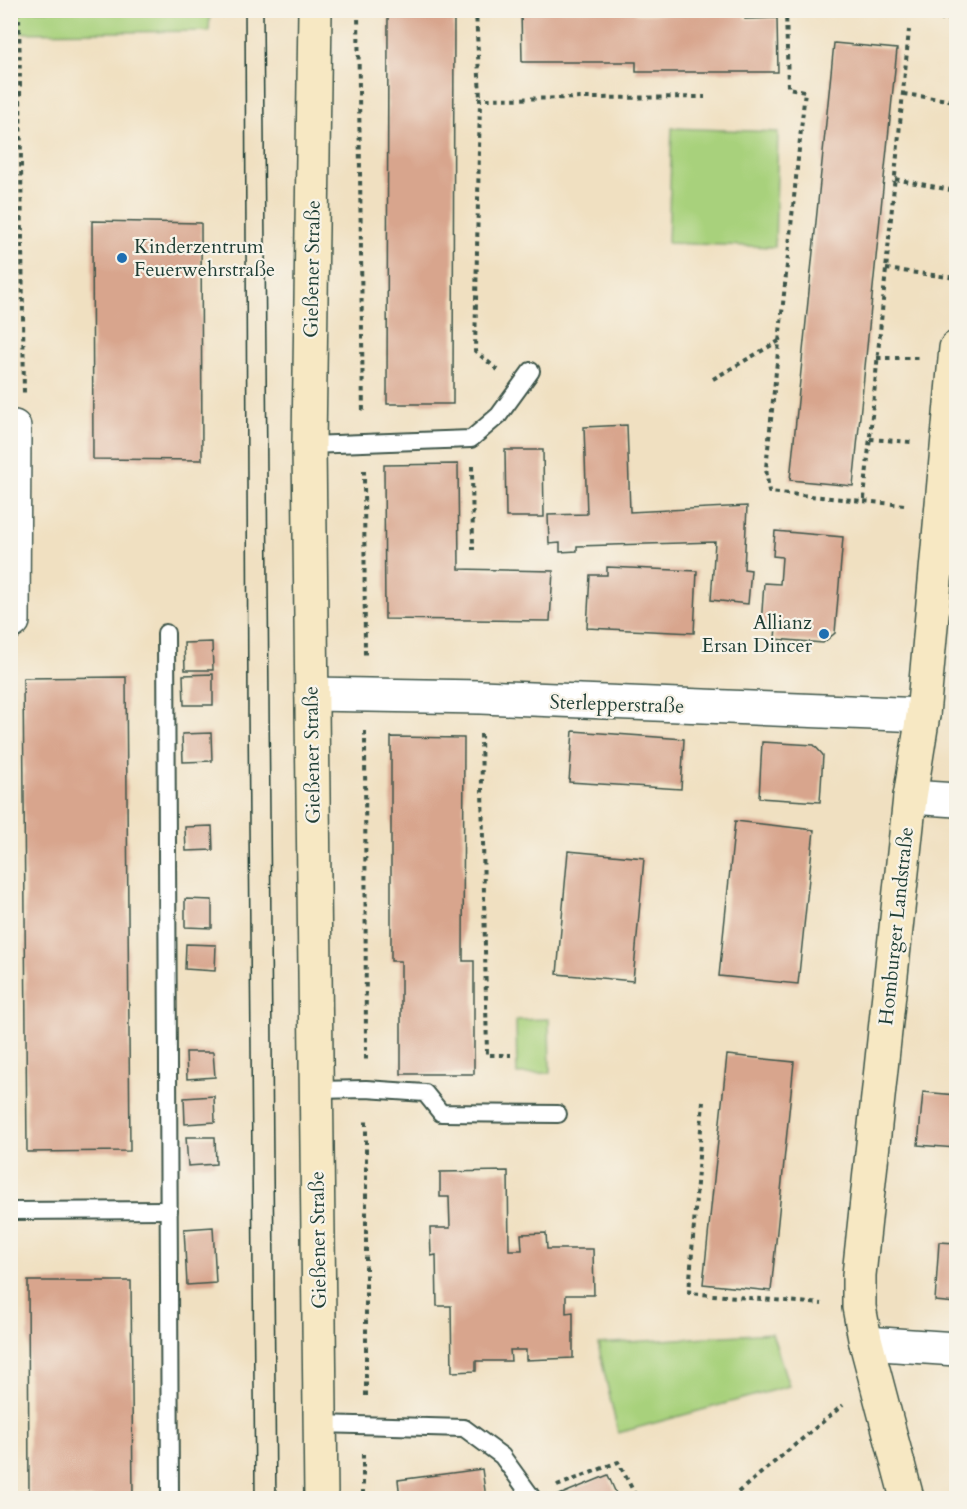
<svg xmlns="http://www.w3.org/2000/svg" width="967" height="1509" font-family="Cardo,serif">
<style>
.green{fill:#a8d17c;stroke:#648758;stroke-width:1.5}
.building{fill:#d8a58d}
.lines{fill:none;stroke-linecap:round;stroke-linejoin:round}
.lane-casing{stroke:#3e5549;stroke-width:20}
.street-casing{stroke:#3e5549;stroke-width:36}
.secondary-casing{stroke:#3e5549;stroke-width:36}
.path{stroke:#3e5549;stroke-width:4;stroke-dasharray:4.5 4.5;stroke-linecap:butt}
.lane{stroke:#fff;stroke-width:16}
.street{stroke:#fff;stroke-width:33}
.secondary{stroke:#f7e8c3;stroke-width:33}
.tram{stroke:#1f3d34;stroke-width:1.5}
.poi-dot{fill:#1f6fb2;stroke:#f7f3e8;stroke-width:2}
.labels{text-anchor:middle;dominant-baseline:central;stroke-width:4.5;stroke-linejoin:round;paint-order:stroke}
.poi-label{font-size:20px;fill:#1f3d34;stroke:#f7f3e8;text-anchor:start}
.street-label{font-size:20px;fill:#1f3d34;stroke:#f7f3e8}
</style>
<rect width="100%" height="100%" fill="#f7f3e8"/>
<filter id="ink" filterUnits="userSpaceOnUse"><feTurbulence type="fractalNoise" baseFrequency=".0167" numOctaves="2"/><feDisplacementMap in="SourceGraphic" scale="12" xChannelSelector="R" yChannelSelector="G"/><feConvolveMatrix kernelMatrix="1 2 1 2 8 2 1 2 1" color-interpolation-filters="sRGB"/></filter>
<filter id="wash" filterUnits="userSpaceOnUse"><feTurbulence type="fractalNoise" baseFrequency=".008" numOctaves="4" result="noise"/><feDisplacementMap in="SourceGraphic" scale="24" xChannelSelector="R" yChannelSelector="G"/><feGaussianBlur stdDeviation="1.35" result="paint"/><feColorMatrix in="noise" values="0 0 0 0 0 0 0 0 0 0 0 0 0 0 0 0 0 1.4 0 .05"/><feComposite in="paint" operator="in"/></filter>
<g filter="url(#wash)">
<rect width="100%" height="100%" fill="#f0e0c1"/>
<g class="green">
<polygon points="11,10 210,11 209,31 11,33"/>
<polygon points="672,128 778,132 775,247 668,243"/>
<polygon points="549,1019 550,1073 517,1074 516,1020"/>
<polygon points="772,1333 789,1386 618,1433 598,1344"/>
</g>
<g id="blocks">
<g class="building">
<polygon points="388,10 454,10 453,404 387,404"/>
<polygon points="521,10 636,10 635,14 745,14 745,19 777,18 778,72 636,72 636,62 522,62"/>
<polygon points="834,43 897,49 853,486 790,480"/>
<polygon points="92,221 201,223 202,460 93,459"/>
<polygon points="627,425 630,512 747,506 744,569 751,570 748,604 711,600 715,542 577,546 577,551 560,552 560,543 549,544 548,515 587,514 584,427"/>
<polygon points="505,450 543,450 544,517 506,517"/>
<polygon points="458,464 459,569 553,571 550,621 385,619 384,465"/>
<polygon points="775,531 843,537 835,633 823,643 775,639 776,626 761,625 764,583 780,584 782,557 773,556"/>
<polygon points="607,567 697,571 694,633 587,628 590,575 607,575"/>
<polygon points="212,642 213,670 185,670 184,643"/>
<polygon points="213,674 213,705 184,705 183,675"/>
<polygon points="126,677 130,1151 27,1152 23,678"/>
<polygon points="573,731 684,739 681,789 569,782"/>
<polygon points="211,733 212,761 183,762 182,734"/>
<polygon points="391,737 464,738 463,961 474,961 474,1074 401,1074 401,961 391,961"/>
<polygon points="762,742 814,745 823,755 820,802 759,798"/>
<polygon points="735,821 814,830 798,984 719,976"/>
<polygon points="212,826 213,850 186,851 185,827"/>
<polygon points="568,851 644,858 633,981 557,974"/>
<polygon points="185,899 212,900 212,928 185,927"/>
<polygon points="186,944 216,945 215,971 185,969"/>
<polygon points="186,1052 213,1052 215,1077 187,1079"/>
<polygon points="727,1055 794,1062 771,1291 703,1284"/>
<polygon points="923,1092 956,1095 956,1148 918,1145"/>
<polygon points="214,1096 215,1122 185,1124 184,1098"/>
<polygon points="186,1137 215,1137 216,1164 188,1166"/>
<polygon points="508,1171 509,1250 522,1250 521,1234 546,1233 547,1249 593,1249 594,1295 566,1295 566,1313 573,1312 573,1358 526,1360 526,1350 510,1350 511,1361 476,1361 476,1371 452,1372 451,1306 437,1306 436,1255 431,1256 430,1228 450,1228 449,1197 440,1197 440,1172"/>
<polygon points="213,1227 216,1283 187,1285 184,1229"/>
<polygon points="939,1242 956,1243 956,1303 935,1301"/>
<polygon points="28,1281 131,1281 133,1498 29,1498"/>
<polygon points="482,1469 486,1498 400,1498 398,1480"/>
<polygon points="608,1475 618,1498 552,1498"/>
</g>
</g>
</g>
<g filter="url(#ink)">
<use href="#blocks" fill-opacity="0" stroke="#3e5549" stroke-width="1.5"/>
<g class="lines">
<g class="lane-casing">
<g id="lane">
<polyline points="309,445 471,439 499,415 531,371"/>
<polyline points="166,633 170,1498"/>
<polyline points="316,1090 366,1089 425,1093 441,1113 558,1114"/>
<polyline points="10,1211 169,1210"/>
<polyline points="320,1424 464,1428 502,1456 531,1496"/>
</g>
</g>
<g class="street-casing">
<g id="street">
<polyline points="10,427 14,427 13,621 10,623"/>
<polyline points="312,694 481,697 923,715"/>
<polyline points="910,797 956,800"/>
<polyline points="866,1343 956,1349"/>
</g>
</g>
<g class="secondary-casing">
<g id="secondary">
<polyline points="315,10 309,445 321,1498"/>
<polyline points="907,1498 865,1339 859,1307 859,1275 910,797 923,715 956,348"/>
</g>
</g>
<g class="path">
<polyline points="19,10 24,394"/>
<polyline points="358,10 363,415"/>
<polyline points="476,10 480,99"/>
<polyline points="786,10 788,88 805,91 766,468 769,492 904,505"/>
<polyline points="849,10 956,20"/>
<polyline points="903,94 956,101"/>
<polyline points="895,179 956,191"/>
<polyline points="886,269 956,278"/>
<polyline points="877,358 919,358"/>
<polyline points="498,370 475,351 480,99 705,97"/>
<polyline points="713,379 779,341"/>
<polyline points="870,439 911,442"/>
<polyline points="472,466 473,550"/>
<polyline points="364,470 365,658"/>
<polyline points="864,499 909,30"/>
<polyline points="365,731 366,1060"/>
<polyline points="481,734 487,1055 511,1055"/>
<polyline points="703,1101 689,1293 822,1304"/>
<polyline points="366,1396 366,1118"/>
<polyline points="363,1454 363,1498"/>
<polyline points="557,1486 618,1462 637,1498"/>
<polyline points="731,1498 843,1405"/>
</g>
<use href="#lane" class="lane"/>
<use href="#street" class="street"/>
<use href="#secondary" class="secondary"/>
<g class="tram">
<polyline points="245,10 248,713 255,1498"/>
<polyline points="263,10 276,1498"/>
</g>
</g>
</g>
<g class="poi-dot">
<circle cx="122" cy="258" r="6"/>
<circle cx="824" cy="634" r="6"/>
</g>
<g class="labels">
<g class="poi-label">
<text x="134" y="246">Kinderzentrum<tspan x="134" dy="23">Feuerwehrstraße</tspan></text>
<text x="812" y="622" text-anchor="end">Allianz<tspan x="812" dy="23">Ersan Dincer</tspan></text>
</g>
<g class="street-label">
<text transform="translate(312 269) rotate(-89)">Gießener Straße</text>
<text transform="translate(617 704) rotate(2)">Sterlepperstraße</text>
<text transform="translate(312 755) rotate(-91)">Gießener Straße</text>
<text transform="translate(896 926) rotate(-84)">Homburger Landstraße</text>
<text transform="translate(318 1240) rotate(-91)">Gießener Straße</text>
</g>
</g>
<rect width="967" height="1509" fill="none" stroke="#f7f3e8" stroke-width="36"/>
</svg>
